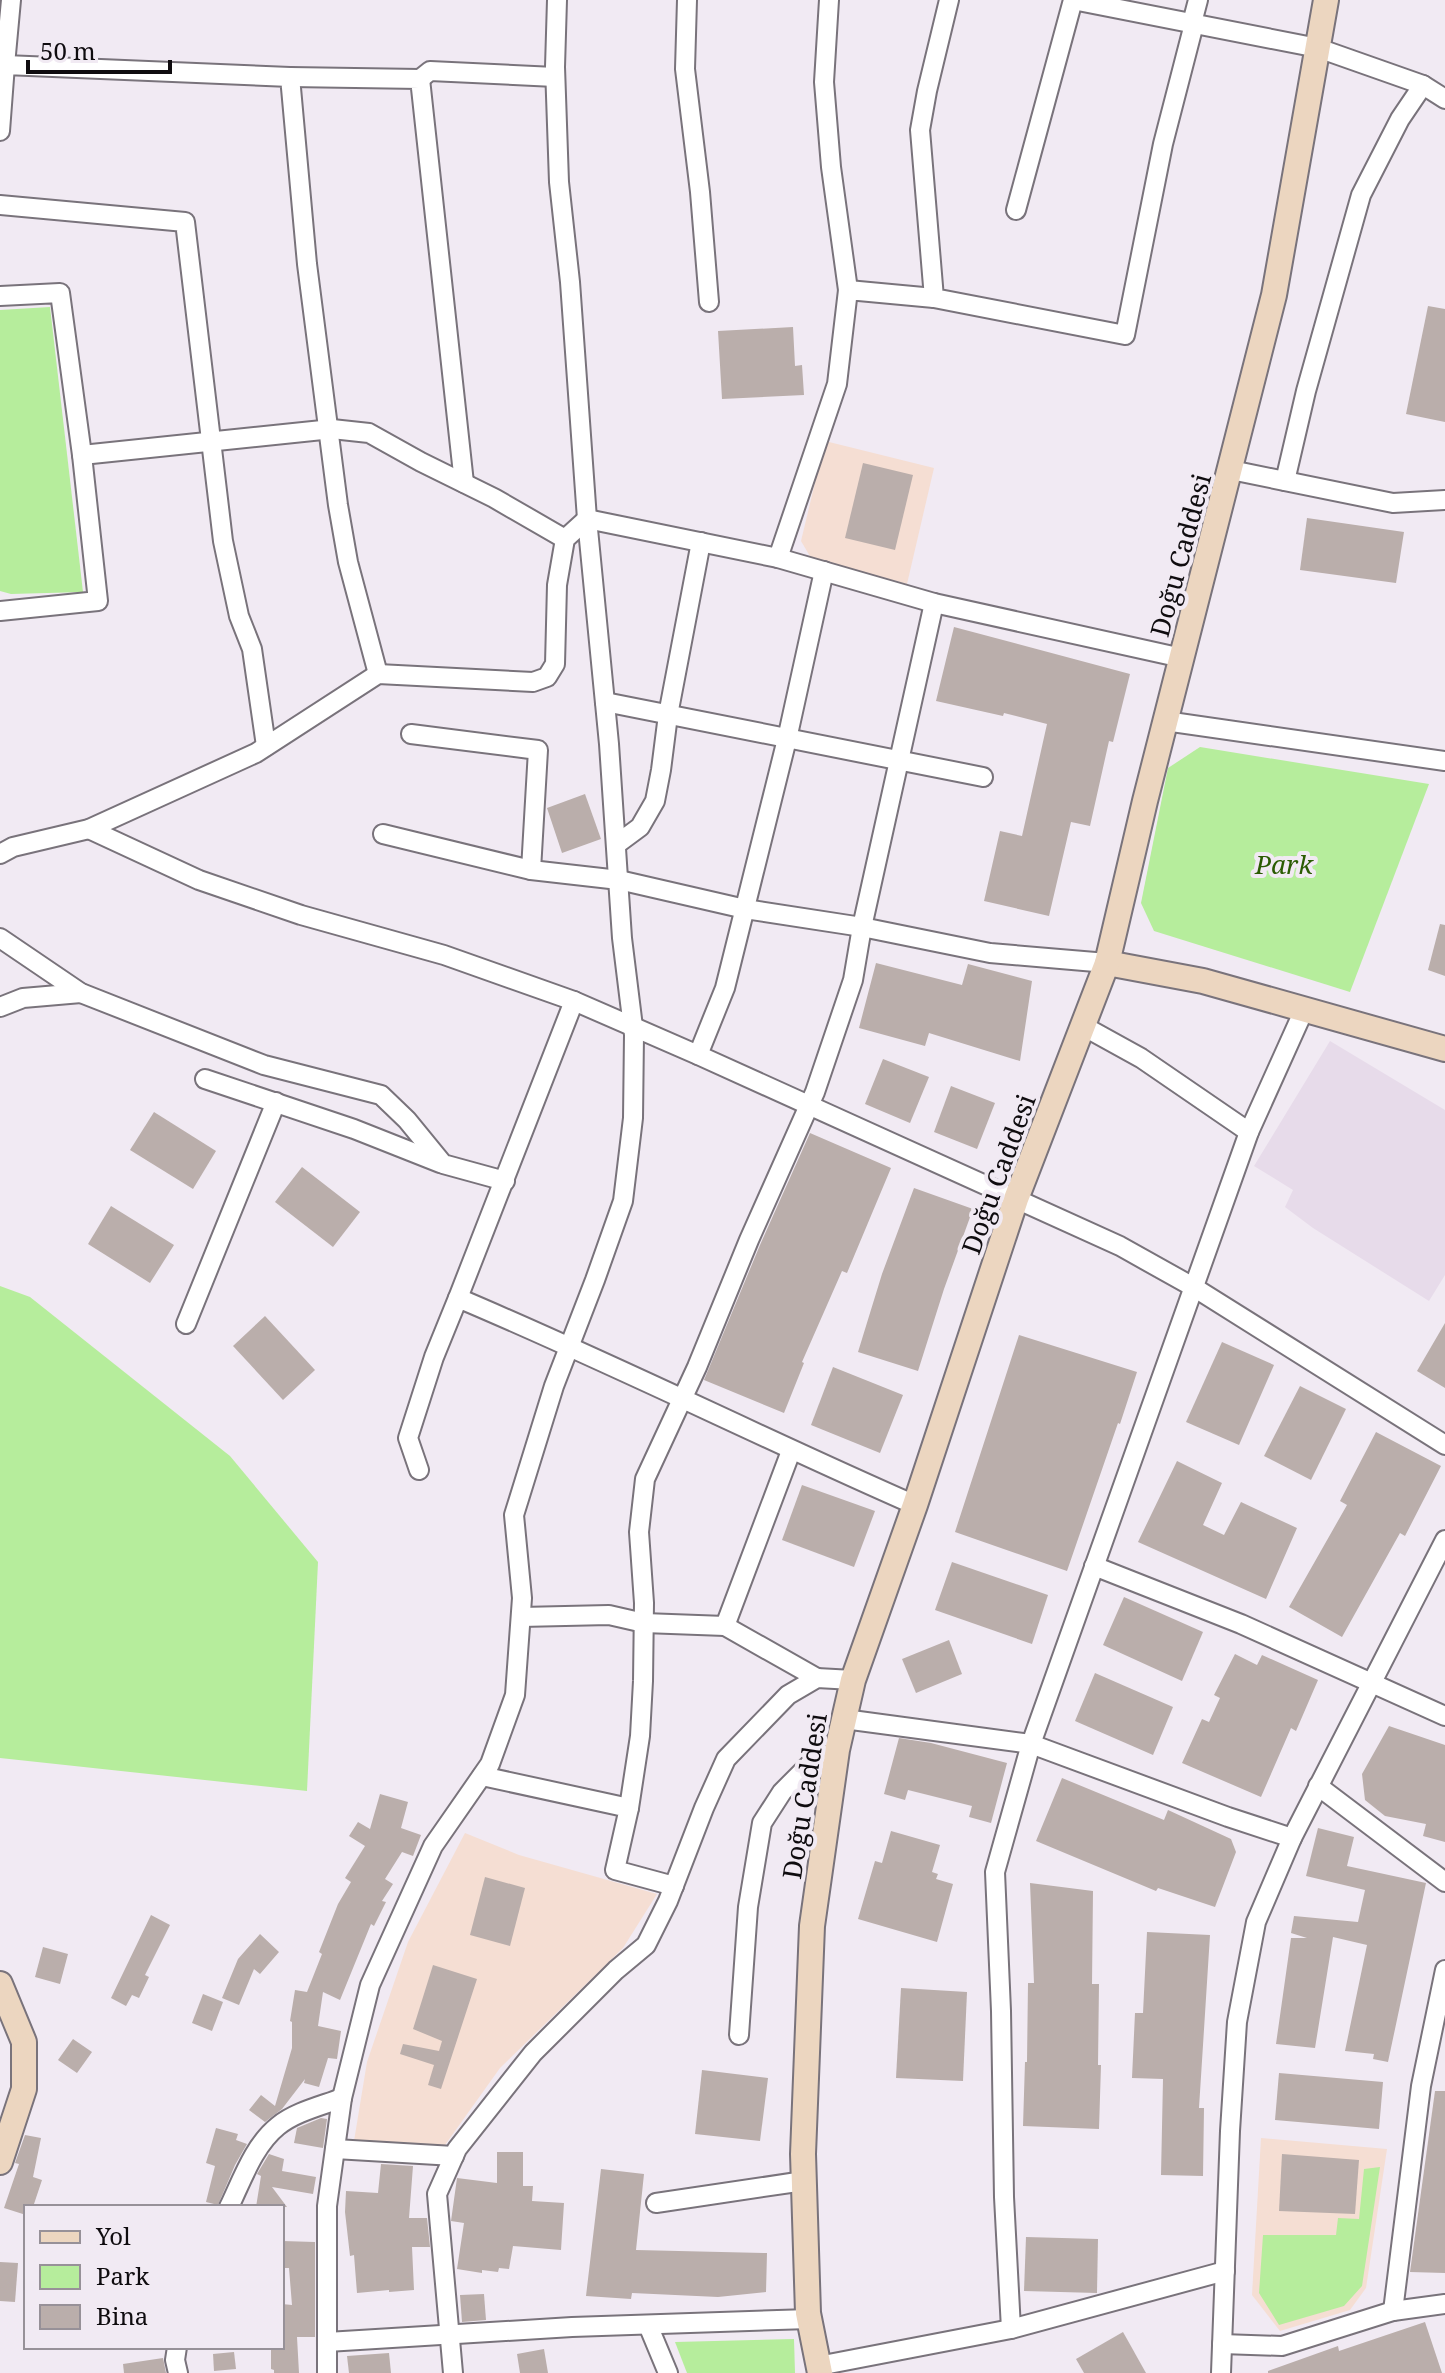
<svg xmlns="http://www.w3.org/2000/svg" width="1445" height="2373" font-family="'Noto Serif',serif">
<style>
.built{fill:#e7dbea}
.education{fill:#f5ded3}
.green{fill:#b6ed9c}
.building{fill:#baaeab}
.lines{fill:none;stroke-linecap:round;stroke-linejoin:round}
.street-casing{stroke:#79737b;stroke-width:22}
.secondary-casing{stroke:#79737b;stroke-width:28}
.street{stroke:#fff;stroke-width:18}
.secondary{stroke:#ecd6c0;stroke-width:24}
.labels{text-anchor:middle;dominant-baseline:central;stroke-width:8;stroke-linejoin:round;paint-order:stroke}
.street-label{font-size:26px;fill:#0f0c0f;stroke:#f1eaf3}
.park-label{font-size:26px;font-style:italic;fill:#2b5c03;stroke:#f1eaf3}
</style>
<rect width="100%" height="100%" fill="#f1eaf3"/>
<polygon class="built" points="1330,1041 1445,1110 1445,1275 1429,1301 1313,1228 1285,1207 1293,1190 1254,1166"/>
<g class="education">
<polygon points="825,441 934,468 907,584 811,558 801,541"/>
<polygon points="465,1833 519,1855 657,1894 623,1948 500,2068 445,2145 354,2141 367,2062 408,1942"/>
<polygon points="1261,2138 1387,2149 1366,2288 1350,2310 1280,2331 1252,2295"/>
</g>
<g class="green">
<polygon points="50,307 83,592 11,594 0,591 0,310"/>
<polygon points="1200,747 1429,784 1350,992 1154,931 1141,903 1168,768"/>
<polygon points="0,1286 30,1297 230,1456 318,1562 307,1791 0,1758"/>
<polygon points="1380,2167 1362,2286 1344,2306 1279,2325 1259,2293 1263,2235 1336,2235 1338,2218 1359,2219 1364,2169"/>
<polygon points="794,2339 795,2373 687,2373 675,2342"/>
</g>
<g class="building">
<polygon points="1428,306 1445,309 1445,422 1406,414"/>
<polygon points="793,327 795,366 802,365 804,395 722,399 718,331"/>
<polygon points="863,463 913,475 895,550 845,538"/>
<polygon points="1307,518 1404,532 1396,583 1300,570"/>
<polygon points="954,627 1130,674 1113,742 1109,741 1090,826 1071,822 1049,916 984,901 1000,831 1022,836 1047,724 1004,713 1003,716 936,701"/>
<polygon points="585,794 601,839 562,853 547,808"/>
<polygon points="1440,924 1445,925 1445,976 1428,970"/>
<polygon points="876,963 962,985 968,964 1032,981 1020,1061 929,1033 925,1046 859,1028"/>
<polygon points="883,1059 929,1077 910,1123 865,1104"/>
<polygon points="951,1086 995,1103 977,1149 934,1132"/>
<polygon points="154,1112 216,1151 193,1189 130,1150"/>
<polygon points="810,1133 891,1168 847,1273 842,1271 802,1362 804,1363 784,1413 704,1380 760,1245"/>
<polygon points="302,1167 360,1212 333,1247 275,1202"/>
<polygon points="914,1188 973,1209 944,1289 918,1371 858,1352 882,1274"/>
<polygon points="111,1206 174,1245 150,1283 88,1244"/>
<polygon points="265,1316 315,1370 283,1400 233,1346"/>
<polygon points="1445,1323 1445,1388 1417,1371"/>
<polygon points="1019,1335 1137,1372 1120,1424 1118,1423 1067,1571 955,1532"/>
<polygon points="1222,1342 1274,1365 1239,1445 1186,1422"/>
<polygon points="833,1367 903,1395 880,1453 811,1425"/>
<polygon points="1300,1386 1346,1409 1311,1480 1264,1456"/>
<polygon points="1376,1432 1441,1466 1405,1536 1400,1533 1342,1637 1289,1607 1347,1505 1340,1501"/>
<polygon points="1177,1461 1222,1483 1203,1525 1224,1535 1241,1502 1297,1528 1266,1599 1138,1542"/>
<polygon points="802,1485 875,1511 854,1567 782,1540"/>
<polygon points="952,1562 1048,1595 1032,1644 935,1610"/>
<polygon points="1124,1597 1203,1632 1182,1681 1103,1645"/>
<polygon points="949,1640 962,1674 916,1693 902,1659"/>
<polygon points="1235,1654 1257,1665 1262,1655 1318,1680 1296,1731 1291,1728 1261,1797 1182,1763 1202,1719 1209,1722 1220,1698 1214,1695"/>
<polygon points="1095,1673 1173,1707 1153,1755 1075,1721"/>
<polygon points="1389,1726 1445,1745 1445,1842 1423,1836 1426,1824 1385,1816 1365,1800 1362,1774"/>
<polygon points="899,1738 931,1743 1007,1763 991,1823 969,1817 972,1806 908,1790 905,1800 884,1794"/>
<polygon points="1062,1778 1164,1820 1168,1810 1231,1839 1236,1852 1215,1907 1158,1888 1156,1891 1036,1841"/>
<polygon points="380,1794 408,1802 401,1828 421,1835 413,1856 402,1852 385,1879 393,1884 382,1901 386,1902 374,1926 371,1924 340,2000 323,1992 318,2026 341,2031 337,2059 328,2058 319,2087 304,2083 305,2079 282,2109 265,2122 249,2110 261,2095 275,2106 292,2048 292,2022 290,2021 295,1990 307,1992 322,1954 319,1952 338,1904 351,1882 345,1878 365,1846 349,1836 358,1822 370,1829"/>
<polygon points="1318,1828 1354,1837 1347,1866 1426,1883 1388,2062 1373,2059 1374,2054 1345,2051 1367,1945 1333,1937 1315,2048 1276,2044 1291,1938 1307,1938 1291,1933 1294,1916 1358,1922 1365,1890 1306,1876"/>
<polygon points="891,1831 940,1845 932,1872 938,1874 936,1879 953,1884 937,1942 858,1919 875,1861 882,1863"/>
<polygon points="485,1877 525,1888 510,1946 470,1935"/>
<polygon points="1030,1883 1093,1891 1092,1984 1099,1984 1098,2065 1101,2065 1099,2129 1023,2126 1025,2062 1027,2062 1028,1983 1034,1983"/>
<polygon points="151,1915 170,1925 145,1975 149,1977 139,1998 132,1995 126,2006 111,1998"/>
<polygon points="1147,1932 1210,1935 1199,2108 1204,2108 1203,2176 1161,2175 1163,2079 1132,2078 1135,2013 1143,2013"/>
<polygon points="260,1934 279,1952 260,1974 254,1969 239,2005 222,1998 238,1959"/>
<polygon points="43,1947 68,1954 60,1984 35,1977"/>
<polygon points="433,1965 477,1979 441,2089 428,2085 434,2065 400,2054 403,2044 439,2051 442,2041 413,2029"/>
<polygon points="901,1988 967,1992 963,2081 896,2078"/>
<polygon points="203,1994 223,2002 212,2031 192,2023"/>
<polygon points="73,2039 92,2052 77,2073 58,2060"/>
<polygon points="702,2070 768,2078 760,2141 695,2134"/>
<polygon points="1279,2073 1383,2082 1379,2129 1275,2120"/>
<polygon points="1435,2091 1445,2091 1445,2273 1410,2272"/>
<polygon points="321,2118 327,2119 323,2148 294,2143 297,2128"/>
<polygon points="216,2128 238,2134 236,2140 247,2144 235,2165 218,2205 206,2202 215,2166 206,2163"/>
<polygon points="25,2135 41,2138 33,2177 42,2180 33,2207 26,2207 26,2215 4,2208 19,2164 15,2163"/>
<polygon points="497,2152 523,2152 523,2186 533,2186 532,2201 564,2203 561,2250 513,2246 509,2269 499,2268 498,2272 482,2270 482,2273 457,2269 464,2223 451,2221 457,2178 497,2183"/>
<polygon points="269,2154 284,2159 282,2171 316,2177 313,2194 272,2187 287,2207 256,2207 261,2176 257,2174"/>
<polygon points="1282,2154 1359,2160 1355,2214 1279,2211"/>
<polygon points="381,2164 413,2166 409,2218 427,2218 430,2247 412,2247 414,2290 389,2292 389,2290 357,2293 354,2255 350,2256 345,2212 346,2191 378,2193"/>
<polygon points="601,2169 644,2174 636,2250 767,2253 766,2292 718,2297 632,2293 631,2299 586,2296"/>
<polygon points="1026,2237 1098,2239 1097,2293 1024,2291"/>
<polygon points="282,2241 315,2242 315,2337 297,2337 299,2373 274,2373 274,2370 271,2369 271,2347 282,2347 282,2304 292,2305 289,2268 282,2268"/>
<polygon points="0,2262 18,2263 15,2302 0,2301"/>
<polygon points="484,2294 486,2320 462,2322 460,2295"/>
<polygon points="1425,2322 1442,2373 1268,2373 1268,2371 1338,2346 1339,2351"/>
<polygon points="1123,2332 1146,2373 1084,2373 1076,2359"/>
<polygon points="544,2349 548,2373 520,2373 517,2354"/>
<polygon points="234,2352 236,2369 214,2371 213,2354"/>
<polygon points="389,2353 391,2373 349,2373 347,2356"/>
<polygon points="163,2358 166,2373 124,2373 123,2364"/>
</g>
<g class="lines">
<g class="street-casing">
<g id="street">
<polyline points="687,0 685,69 700,192 709,302"/>
<polyline points="829,0 824,82 831,167 848,290"/>
<polyline points="949,0 927,91 920,130 934,298 1125,335 1163,144 1194,24"/>
<polyline points="1073,0 1318,48 1423,85 1445,99"/>
<polyline points="1192,23 1198,0"/>
<polyline points="0,65 5,65 11,0"/>
<polyline points="290,77 420,79 464,483"/>
<polyline points="420,79 430,71 555,77"/>
<polyline points="0,131 5,65 290,77 307,264 338,505 348,562 378,674"/>
<polyline points="0,205 185,222 223,541 239,616 252,649 266,746"/>
<polyline points="1016,210 1073,0"/>
<polyline points="0,296 60,293 82,455 98,601 0,611"/>
<polyline points="82,455 332,429 369,433 421,462 494,498 565,539"/>
<polyline points="1231,470 1393,503 1445,500"/>
<polyline points="1285,481 1306,391 1361,195 1400,119 1423,85"/>
<polyline points="587,519 778,558 934,603 1182,658"/>
<polyline points="778,558 837,384 848,290 934,298"/>
<polyline points="605,702 983,777"/>
<polyline points="1165,721 1445,761"/>
<polyline points="411,734 538,750 531,870 619,880 745,909 862,927 990,953 1107,963"/>
<polyline points="89,829 199,880 301,915 444,955 574,1001"/>
<polyline points="383,834 531,870"/>
<polyline points="617,844 640,827 655,801 661,770 668,715 701,542"/>
<polyline points="0,854 13,847 89,829 256,753 378,674 533,682 547,677 555,664 557,585 565,539 587,519"/>
<polyline points="0,938 81,993 264,1065 381,1095 407,1120 443,1164 505,1181"/>
<polyline points="0,1007 23,998 81,993"/>
<polyline points="1083,1026 1141,1058 1249,1132"/>
<polyline points="698,1055 725,988 787,739 824,571"/>
<polyline points="205,1079 354,1129 440,1163"/>
<polyline points="458,1298 574,1001 698,1055 1120,1246 1195,1288 1445,1445"/>
<polyline points="186,1324 276,1102"/>
<path d="M419,1470L408,1438L434,1357L458,1298C612,1363 762,1438 915,1505"/>
<polyline points="1094,1566 1241,1624 1445,1716"/>
<polyline points="521,1617 609,1615 644,1623 725,1626 791,1451"/>
<polyline points="725,1626 817,1678"/>
<polyline points="844,1719 1031,1744 1228,1817 1292,1838"/>
<polyline points="482,1776 629,1808 615,1870 674,1886"/>
<polyline points="1318,1786 1445,1882"/>
<polyline points="629,1808 640,1736 643,1681 644,1603 639,1532 645,1479 697,1367 749,1240 815,1092 853,980 862,927 934,603"/>
<polyline points="739,2035 748,1907 762,1823 782,1792 808,1766 837,1750"/>
<polyline points="342,2098 370,1985 433,1846 490,1764 515,1695 522,1598 514,1515 554,1386 595,1280 623,1201 633,1118 634,1035 622,938 609,744 587,519 570,282 559,182 555,67 557,0"/>
<polyline points="335,2149 454,2156"/>
<polyline points="656,2203 804,2181"/>
<path d="M229,2207C242,2180 254,2145 278,2126C295,2112 321,2106 342,2098L327,2206V2373"/>
<polyline points="1393,2311 1421,2086 1445,1970"/>
<polyline points="648,2325 668,2373"/>
<polyline points="1011,2329 1004,2197 1001,2011 995,1872 1031,1744 1249,1132 1304,1010"/>
<polyline points="327,2342 572,2327 809,2319"/>
<polyline points="1222,2344 1282,2346 1393,2311 1445,2304"/>
<polyline points="177,2347 175,2360 178,2373"/>
<polyline points="818,2366 1011,2329 1225,2271"/>
<polyline points="453,2373 437,2194 457,2149 533,2053 616,1970 646,1945 668,1901 704,1808 726,1759 788,1695 817,1678 853,1680"/>
<polyline points="1221,2373 1230,2131 1237,2022 1256,1922 1292,1838 1445,1540"/>
</g>
</g>
<g class="secondary-casing">
<g id="secondary">
<polyline points="1107,963 1203,981 1445,1049"/>
<polyline points="0,1984 24,2042 24,2089 0,2162"/>
<polyline points="820,2373 808,2313 803,2154 812,1926 837,1750 853,1680 915,1505 1016,1199 1107,963 1145,801 1274,295 1326,0"/>
</g>
</g>
<use href="#street" class="street"/>
<use href="#secondary" class="secondary"/>
</g>
<g class="labels">
<g class="street-label">
<text transform="translate(1180 555) rotate(-75)">Doğu Caddesi</text>
<text transform="translate(998 1174) rotate(-70)">Doğu Caddesi</text>
<text transform="translate(804 1796) rotate(-81)">Doğu Caddesi</text>
</g>
<g class="park-label">
<text x="1284" y="864">Park</text>
</g>
</g>
<rect x="24" y="2205" width="260" height="144" fill="#f1eaf3" stroke="#979198" stroke-width="2"/>
<rect x="40" y="2231" width="40" height="12" fill="#ecd6c0" stroke="#979198" stroke-width="2"/>
<text x="96" y="2245" font-size="24" fill="#0f0c0f">Yol</text>
<rect x="40" y="2265" width="40" height="24" fill="#b6ed9c" stroke="#979198" stroke-width="2"/>
<text x="96" y="2285" font-size="24" fill="#0f0c0f">Park</text>
<rect x="40" y="2305" width="40" height="24" fill="#baaeab" stroke="#979198" stroke-width="2"/>
<text x="96" y="2325" font-size="24" fill="#0f0c0f">Bina</text>
<path d="M28 60v12h142v-12" fill="none" stroke="#0f0c0f" stroke-width="4"/>
<text x="40" y="60" font-size="24" fill="#0f0c0f" stroke="#f1eaf3" stroke-width="6" paint-order="stroke">50 m</text>
</svg>
